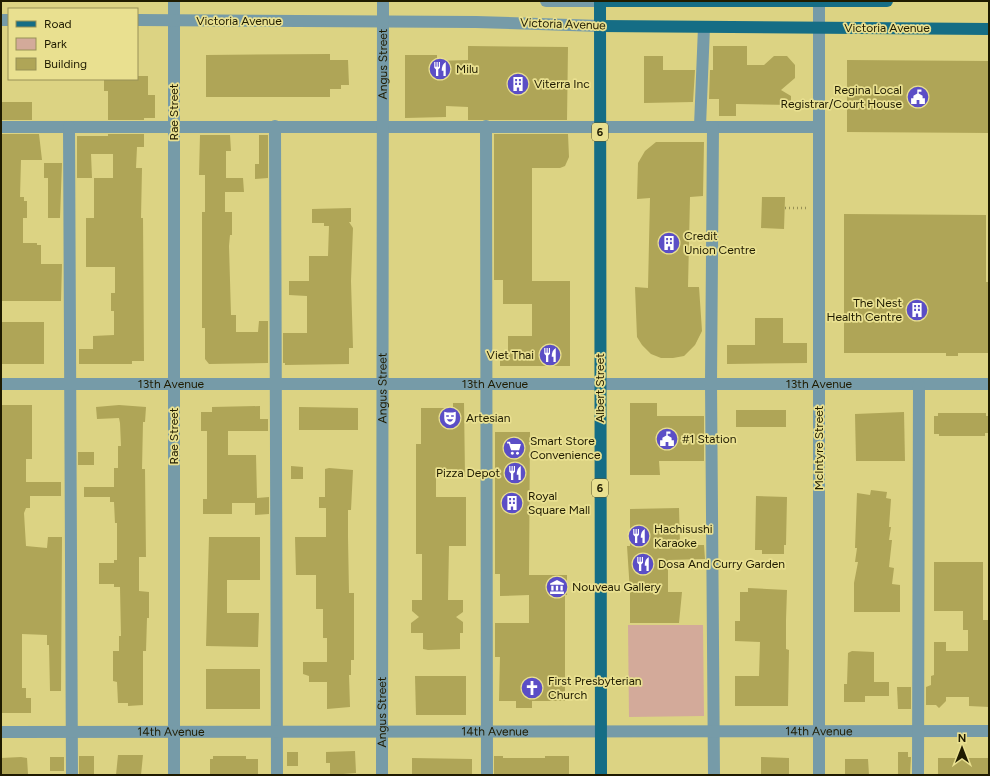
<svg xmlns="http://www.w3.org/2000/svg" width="990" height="776" font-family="Figtree,sans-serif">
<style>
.green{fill:#d3aa9a}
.building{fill:#afa557}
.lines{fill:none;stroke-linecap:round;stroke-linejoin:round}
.path{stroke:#989154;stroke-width:2.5;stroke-dasharray:1 3;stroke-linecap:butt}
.minor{stroke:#769ba8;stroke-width:12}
.major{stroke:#156d85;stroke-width:12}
.labels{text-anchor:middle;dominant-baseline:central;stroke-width:3.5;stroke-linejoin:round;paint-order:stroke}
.shield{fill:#e9e090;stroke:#5c562b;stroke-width:1}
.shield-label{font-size:11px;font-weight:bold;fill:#1f1b00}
.street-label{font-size:12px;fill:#1f1b00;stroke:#e9e090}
.poi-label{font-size:12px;fill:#1f1b00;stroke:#e9e090;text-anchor:start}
</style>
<rect width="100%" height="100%" fill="#dcd383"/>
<polygon class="green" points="628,625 703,625 704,716 629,717"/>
<g class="building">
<polygon points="468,46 568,47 567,120 468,120 468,107 446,106 446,117 405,118 405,55 437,55 437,61 468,60"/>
<polygon points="713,46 747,46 747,65 764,65 774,56 787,56 795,65 795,78 781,90 791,96 791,105 736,104 736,116 719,116 719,99 709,99 710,70 713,70"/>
<polygon points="330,54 330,60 348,60 349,85 341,85 341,89 330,89 330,97 206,97 206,55"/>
<polygon points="644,56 663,56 663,70 695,70 693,102 644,103"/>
<polygon points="847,60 989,61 989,133 847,132"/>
<polygon points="137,76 148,76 148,95 155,95 155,118 144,118 144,120 108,120 108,91 104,91 104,79 137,79"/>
<rect x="1" y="102" width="31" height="18"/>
<polygon points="1,134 39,134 42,160 21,160 20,197 24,197 24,201 27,201 27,218 23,218 23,243 37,243 37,245 41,245 41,264 62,264 61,301 1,301"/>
<polygon points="108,134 144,134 144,147 137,147 136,168 142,168 141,218 143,218 144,361 132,361 132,364 79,364 79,349 93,349 93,336 114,335 114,311 111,311 111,293 115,293 115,267 86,267 86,218 94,218 94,178 113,178 113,154 91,154 92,178 77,178 77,136 108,136"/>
<polygon points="494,134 568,134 569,157 565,166 560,168 532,168 532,281 570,281 570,366 500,366 500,353 508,353 508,336 532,336 532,304 503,304 503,280 494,280"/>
<polygon points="200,135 230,135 231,151 226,151 226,178 243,178 244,192 225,192 225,212 232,212 232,235 230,235 229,246 231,315 236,315 236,332 258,332 259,321 268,321 268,363 209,364 205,359 205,328 202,328 202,212 205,212 205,175 199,175"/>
<polygon points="259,135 268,135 268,178 255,179 255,164 259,164"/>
<polygon points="656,142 704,142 703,196 690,197 688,287 699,287 702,331 695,345 684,356 673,358 661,358 651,354 642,345 637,337 635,287 648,288 650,198 637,199 638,163 645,151"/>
<polygon points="44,163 62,163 60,218 48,218 48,178 44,178"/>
<polygon points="762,197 785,197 784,229 761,228"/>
<polygon points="351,208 351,222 349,222 353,228 351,281 353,348 349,348 349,364 285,365 285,363 283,363 283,333 307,333 307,296 289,295 289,281 309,281 309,256 328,256 329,226 324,226 324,223 312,223 312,209"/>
<polygon points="844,214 986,215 986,282 989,282 989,353 958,353 958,356 946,356 946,353 844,353"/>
<polygon points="755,318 783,318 783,343 807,343 807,363 727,364 727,345 755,345"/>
<rect x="1" y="322" width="43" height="42"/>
<polygon points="453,403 464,403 465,476 436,476 436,497 466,497 466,546 449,546 448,600 463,600 463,612 456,617 463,622 463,633 460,633 460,649 428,650 423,649 423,633 411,633 411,623 419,617 412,611 412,600 422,600 422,554 416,554 416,444 421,444 421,408 453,408"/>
<polygon points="630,403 657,403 657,416 704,416 704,461 659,461 660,475 630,475"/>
<polygon points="1,405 32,405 32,459 26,459 26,482 61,482 61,496 30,496 30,508 26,508 24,513 26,546 47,548 48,537 62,537 61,691 50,691 49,645 47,645 47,635 22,634 22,688 26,688 26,698 31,698 31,713 1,713"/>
<polygon points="119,405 146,407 145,422 143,422 142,469 145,469 146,557 139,557 139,591 149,592 149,618 147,618 146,651 143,651 143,705 128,706 128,703 118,703 117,682 113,681 113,651 119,651 119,636 121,636 120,587 114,587 114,584 99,584 99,563 114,563 114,560 117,560 117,523 115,523 114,502 110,502 110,497 84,497 84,487 114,487 114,468 118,468 118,446 121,446 120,423 119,418 97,419 96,407"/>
<polygon points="260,406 260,419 268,419 268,431 228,431 228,455 256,455 257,498 269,497 269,514 255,515 255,503 232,503 232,514 203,514 203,499 207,499 207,431 201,431 201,412 212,412 212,407"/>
<polygon points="299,407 358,408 358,430 299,430"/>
<rect x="736" y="410" width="50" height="17"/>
<polygon points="904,412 905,461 856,461 855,414"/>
<polygon points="938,413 986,413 986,416 989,416 989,433 985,433 985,436 939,436 939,434 934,434 934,416 938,416"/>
<polygon points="495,432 530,432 529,575 567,575 567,595 565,595 565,701 532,701 532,708 516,708 516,701 499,701 500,657 495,657 495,623 529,623 529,595 500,596 500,574 495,574"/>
<rect x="78" y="452" width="16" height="13"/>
<polygon points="291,466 303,467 303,479 291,479"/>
<polygon points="329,468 353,470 351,510 348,510 348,537 349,593 354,593 354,660 351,660 351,675 349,675 350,707 327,709 327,682 309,682 309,676 303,674 303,662 327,662 327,638 323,638 323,609 316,609 316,575 296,575 295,537 326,537 326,508 319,508 319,497 325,497 325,469"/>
<polygon points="871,490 887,492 886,498 891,499 889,527 891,527 889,540 892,540 889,567 894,568 892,584 900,585 900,612 854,612 854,583 858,562 855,562 857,548 855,548 857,493 870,495"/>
<polygon points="756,496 787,497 786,545 784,545 784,554 762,554 762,550 755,550"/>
<polygon points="679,508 680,545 704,545 705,559 668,560 668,592 682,592 679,623 630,623 630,592 627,546 630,546 630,509"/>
<polygon points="209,537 260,537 260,580 227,580 227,613 259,613 258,647 206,646"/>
<polygon points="934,562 983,562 983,620 989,620 989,707 969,706 969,697 946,697 946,701 939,708 936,705 926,705 926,687 931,685 931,676 934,675 934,642 946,642 946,651 968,651 968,630 963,630 963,611 934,611"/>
<polygon points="748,588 787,590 786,620 786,649 789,650 788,706 735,706 735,676 759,676 760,642 735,641 735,621 740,621 740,592 748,592"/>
<polygon points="852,651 874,652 874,682 889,682 889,696 865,696 865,702 844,702 844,684 847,684 848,653"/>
<rect x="206" y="669" width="54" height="40"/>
<polygon points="415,676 466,676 466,715 416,715"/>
<polygon points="897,687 911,687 911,709 898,709"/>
<polygon points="355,751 356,773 330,775 330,763 326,763 326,752"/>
<rect x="287" y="752" width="11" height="14"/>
<polygon points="898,752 908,752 908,757 911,757 910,775 898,775"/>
<polygon points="118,755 143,755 141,775 116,775"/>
<rect x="79" y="756" width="15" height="18"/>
<polygon points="213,756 246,756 246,759 258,759 258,775 210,775 210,759 213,759"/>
<polygon points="494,756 503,756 503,758 545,758 545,756 569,756 569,775 494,775"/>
<polygon points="21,757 27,758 28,774 1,774 1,758"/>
<rect x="50" y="757" width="14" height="14"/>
<polygon points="761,757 789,758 789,774 761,774"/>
<polygon points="412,758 472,759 472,775 412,775"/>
<rect x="938" y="758" width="51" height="17"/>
<polygon points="845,759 868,759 869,775 845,775"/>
</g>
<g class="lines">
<polyline class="path" points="785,208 808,208"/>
<g class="minor">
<polyline points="174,1 174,775"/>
<polyline points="546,1 600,1"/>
<polyline points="1,20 9,20"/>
<polyline points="137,20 476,22 600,26"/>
<polyline points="275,126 277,775"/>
<polyline points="486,126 487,775"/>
<polyline points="700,126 704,27"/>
<polyline points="1,127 819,127"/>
<polyline points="69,127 72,775"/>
<polyline points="713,127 711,383 714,775"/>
<path id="s1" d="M1,384H989"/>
<path id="s2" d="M1,732L989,731"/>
<path id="s3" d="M382,775L383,1"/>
<polyline points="819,775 819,1"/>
<polyline points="918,775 919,384"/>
</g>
<g class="major">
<polyline points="600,1 601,775"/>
<polyline points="600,1 887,1"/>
<polyline points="600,26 989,29"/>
</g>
</g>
<defs>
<g id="restaurant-disc" transform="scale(1.15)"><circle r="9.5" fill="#5b4ec6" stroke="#e9e090"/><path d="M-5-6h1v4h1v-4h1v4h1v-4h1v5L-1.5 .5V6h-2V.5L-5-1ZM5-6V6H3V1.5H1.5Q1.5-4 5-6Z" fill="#fff"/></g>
<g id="building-disc" transform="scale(1.15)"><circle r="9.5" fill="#5b4ec6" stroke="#e9e090"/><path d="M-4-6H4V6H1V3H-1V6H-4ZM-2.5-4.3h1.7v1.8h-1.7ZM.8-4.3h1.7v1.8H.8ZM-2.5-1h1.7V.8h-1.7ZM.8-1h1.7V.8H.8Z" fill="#fff"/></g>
<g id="civic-disc" transform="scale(1.15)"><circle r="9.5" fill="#5b4ec6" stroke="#e9e090"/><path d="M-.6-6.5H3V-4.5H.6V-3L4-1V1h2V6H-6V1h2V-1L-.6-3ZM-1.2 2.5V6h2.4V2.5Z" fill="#fff"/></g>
<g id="theatre-disc" transform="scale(1.15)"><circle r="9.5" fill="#5b4ec6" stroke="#e9e090"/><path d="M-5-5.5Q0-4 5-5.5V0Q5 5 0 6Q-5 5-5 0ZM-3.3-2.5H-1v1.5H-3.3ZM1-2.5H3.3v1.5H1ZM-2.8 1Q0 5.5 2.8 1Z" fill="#fff"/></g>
<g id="supermarket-disc" transform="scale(1.15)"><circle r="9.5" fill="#5b4ec6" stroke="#e9e090"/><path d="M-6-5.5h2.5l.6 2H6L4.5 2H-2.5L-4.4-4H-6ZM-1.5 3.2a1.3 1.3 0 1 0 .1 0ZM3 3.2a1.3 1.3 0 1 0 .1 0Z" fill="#fff"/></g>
<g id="museum-disc" transform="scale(1.15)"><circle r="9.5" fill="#5b4ec6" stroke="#e9e090"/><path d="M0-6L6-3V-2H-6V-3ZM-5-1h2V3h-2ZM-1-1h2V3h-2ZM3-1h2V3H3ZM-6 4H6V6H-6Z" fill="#fff"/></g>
<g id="church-disc" transform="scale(1.15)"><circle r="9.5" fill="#5b4ec6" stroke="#e9e090"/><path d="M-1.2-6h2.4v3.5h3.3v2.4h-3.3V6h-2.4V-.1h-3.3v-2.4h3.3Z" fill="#fff"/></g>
</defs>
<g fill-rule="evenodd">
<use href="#restaurant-disc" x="440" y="69"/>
<use href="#building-disc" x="518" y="84"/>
<use href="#civic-disc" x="918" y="97"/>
<use href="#building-disc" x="669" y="243"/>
<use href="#building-disc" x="917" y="310"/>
<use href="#restaurant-disc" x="550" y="355"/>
<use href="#theatre-disc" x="450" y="418"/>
<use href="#civic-disc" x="667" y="439"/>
<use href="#supermarket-disc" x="514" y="448"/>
<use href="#restaurant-disc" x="515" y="473"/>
<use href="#building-disc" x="512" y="503"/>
<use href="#restaurant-disc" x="639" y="536"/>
<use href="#restaurant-disc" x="643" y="564"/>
<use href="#museum-disc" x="557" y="587"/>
<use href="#church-disc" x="532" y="688"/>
</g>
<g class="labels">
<g class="shield">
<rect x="592" y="123" width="16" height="18" rx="3"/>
<rect x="592" y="479" width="16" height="18" rx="3"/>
</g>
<g class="shield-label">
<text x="600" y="132">6</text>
<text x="600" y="488">6</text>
</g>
<g class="street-label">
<text x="239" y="21">Victoria Avenue</text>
<text transform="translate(563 24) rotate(2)">Victoria Avenue</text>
<text x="887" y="28">Victoria Avenue</text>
<text stroke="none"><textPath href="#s3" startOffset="711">Angus Street</textPath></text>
<text transform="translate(174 112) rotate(-90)">Rae Street</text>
<text stroke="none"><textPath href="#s1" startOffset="494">13th Avenue</textPath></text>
<text stroke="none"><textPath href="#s1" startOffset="818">13th Avenue</textPath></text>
<text stroke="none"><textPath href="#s1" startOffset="170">13th Avenue</textPath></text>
<text stroke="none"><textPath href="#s3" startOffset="387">Angus Street</textPath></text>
<text transform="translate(600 388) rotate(-90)">Albert Street</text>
<text transform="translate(174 436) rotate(-90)">Rae Street</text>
<text transform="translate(819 448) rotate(-90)">McIntyre Street</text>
<text stroke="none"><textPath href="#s3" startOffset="63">Angus Street</textPath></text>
<text stroke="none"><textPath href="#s2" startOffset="170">14th Avenue</textPath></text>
<text stroke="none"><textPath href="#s2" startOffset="494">14th Avenue</textPath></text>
<text stroke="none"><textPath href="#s2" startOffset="818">14th Avenue</textPath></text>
</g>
<g class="poi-label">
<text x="456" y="69">Milu</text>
<text x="534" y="84">Viterra Inc</text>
<text x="902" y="90" text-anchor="end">Regina Local<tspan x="902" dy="14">Registrar/Court House</tspan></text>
<text x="684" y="236">Credit<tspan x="684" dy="14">Union Centre</tspan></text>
<text x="902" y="303" text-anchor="end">The Nest<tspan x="902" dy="14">Health Centre</tspan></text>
<text x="534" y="355" text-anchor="end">Viet Thai</text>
<text x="466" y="418">Artesian</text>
<text x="682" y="439">#1 Station</text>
<text x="530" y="441">Smart Store<tspan x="530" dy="14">Convenience</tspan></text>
<text x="500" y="473" text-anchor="end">Pizza Depot</text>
<text x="528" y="496">Royal<tspan x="528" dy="14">Square Mall</tspan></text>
<text x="654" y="529">Hachisushi<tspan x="654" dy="14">Karaoke</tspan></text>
<text x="658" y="564">Dosa And Curry Garden</text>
<text x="572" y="587">Nouveau Gallery</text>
<text x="548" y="681">First Presbyterian<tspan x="548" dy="14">Church</tspan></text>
</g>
</g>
<rect width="990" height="776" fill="none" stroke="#1f1b00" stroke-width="4"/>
<rect x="8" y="8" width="130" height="72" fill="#e9e090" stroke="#989156"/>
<rect x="16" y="21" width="20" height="6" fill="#156d85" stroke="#989156"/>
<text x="44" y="28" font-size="12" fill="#1f1b00">Road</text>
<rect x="16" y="38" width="20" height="12" fill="#d3aa9a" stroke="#989156"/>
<text x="44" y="48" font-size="12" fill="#1f1b00">Park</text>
<rect x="16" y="58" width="20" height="12" fill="#afa557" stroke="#989156"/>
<text x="44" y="68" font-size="12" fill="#1f1b00">Building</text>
<g transform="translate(962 748)" stroke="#e9e090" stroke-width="3" paint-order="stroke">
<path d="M0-3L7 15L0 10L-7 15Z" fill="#1f1b00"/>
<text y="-6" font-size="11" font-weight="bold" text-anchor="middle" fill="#1f1b00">N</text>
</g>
</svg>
